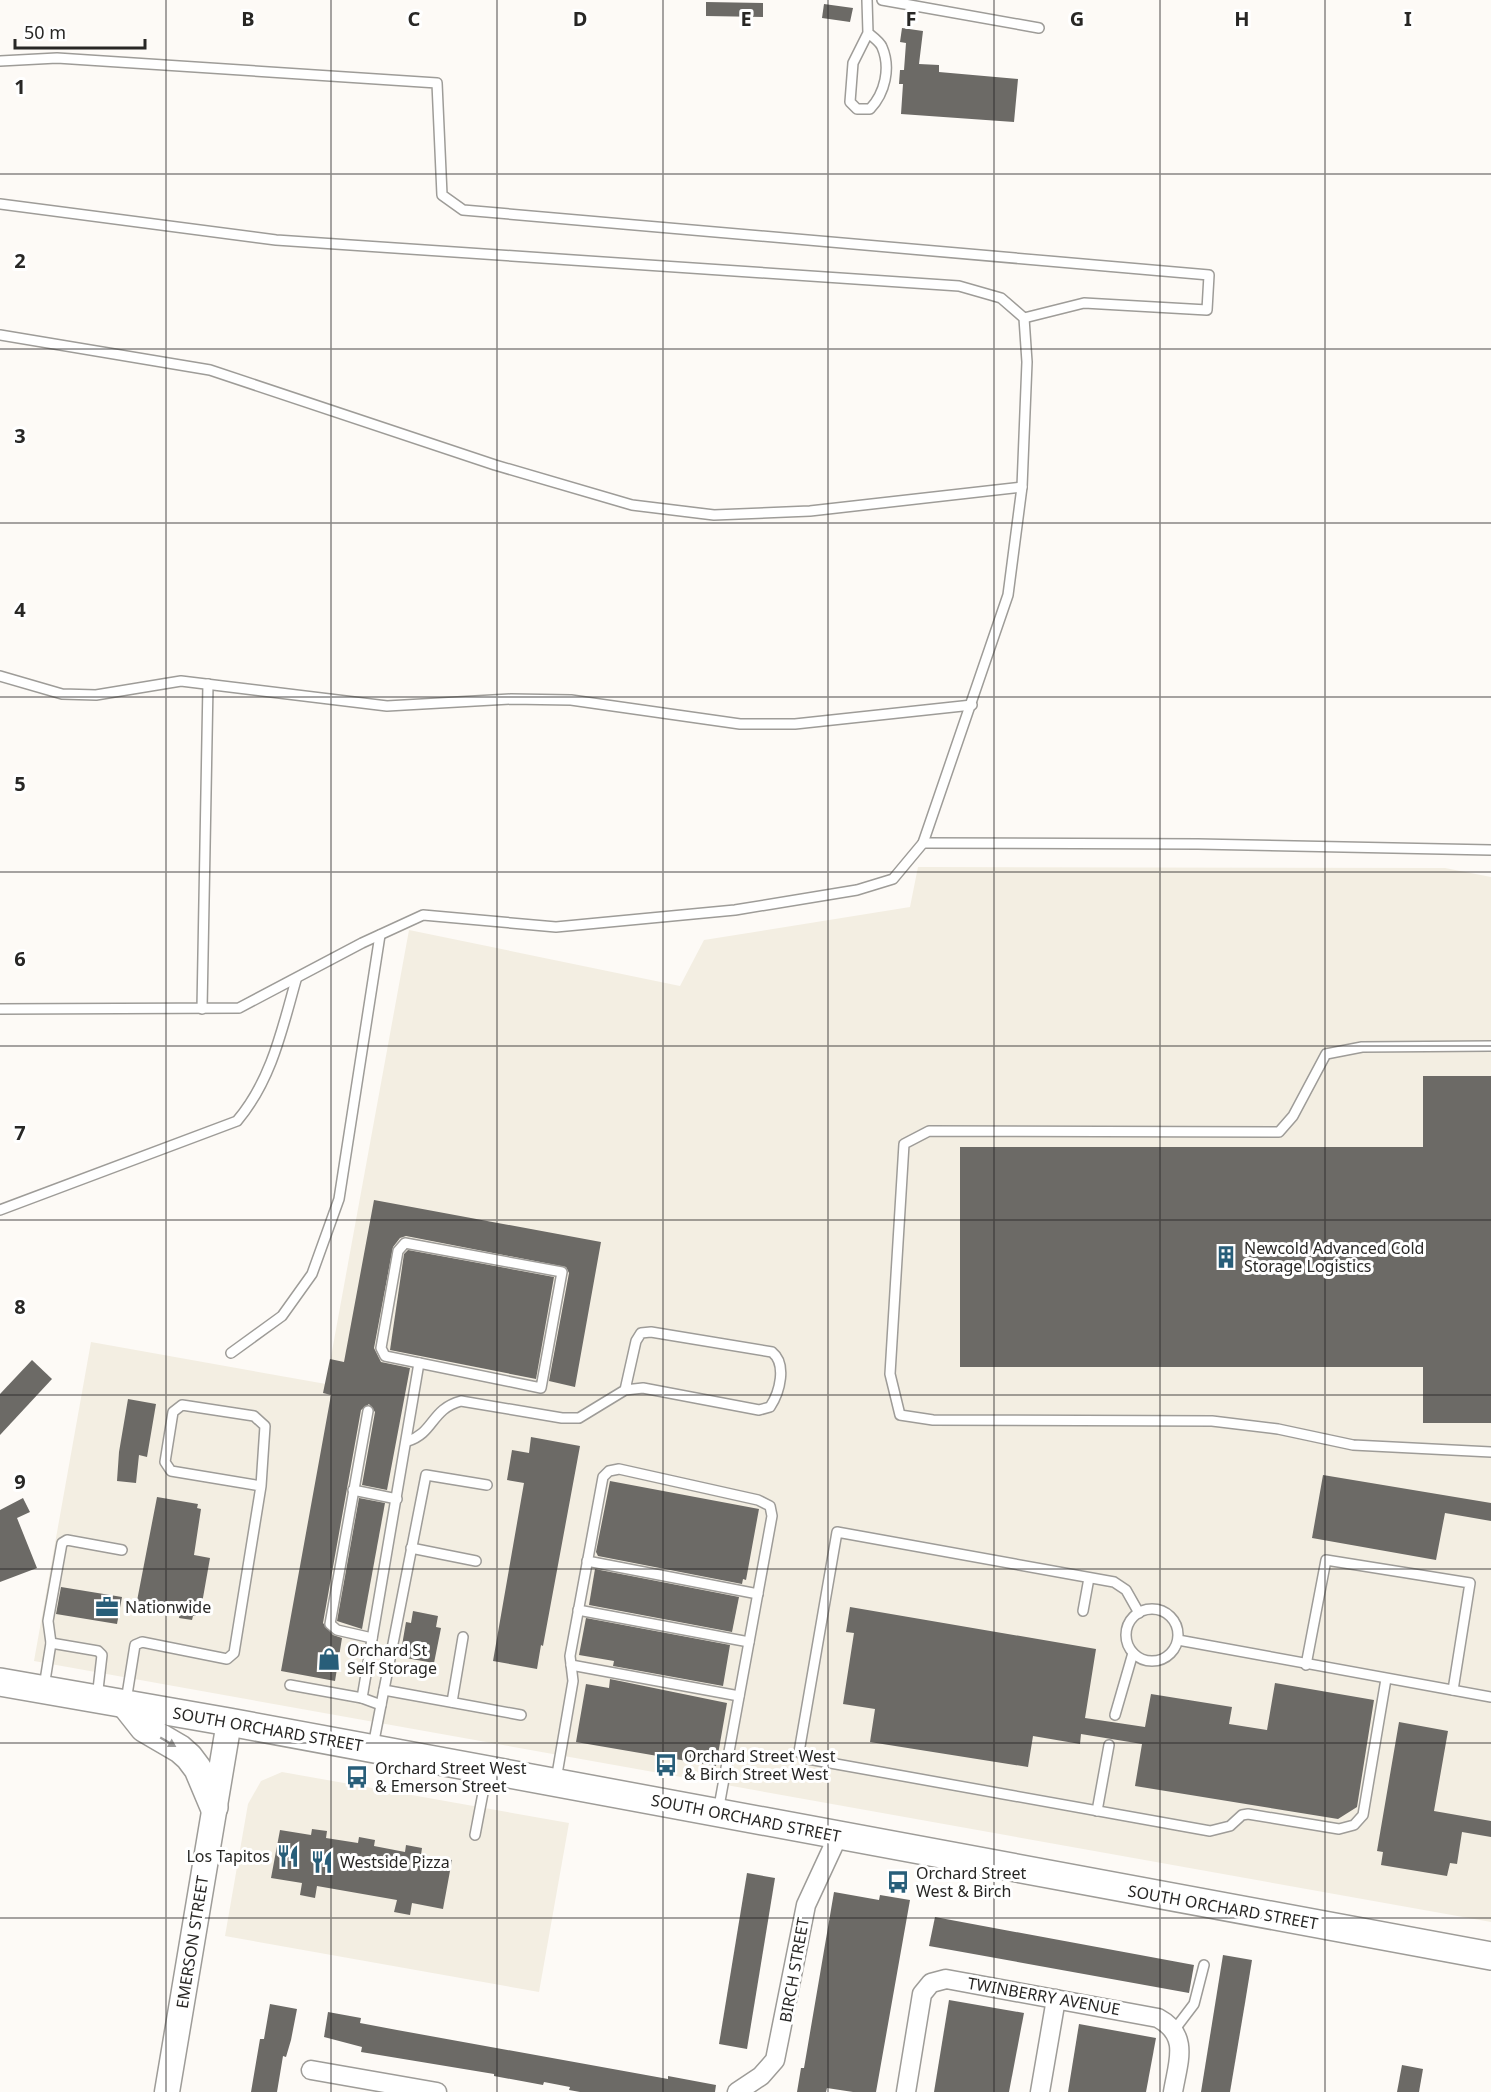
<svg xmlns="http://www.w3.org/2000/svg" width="1491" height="2092" font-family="'Noto Sans',sans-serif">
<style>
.built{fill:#f3eee2}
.building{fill:#6c6a66}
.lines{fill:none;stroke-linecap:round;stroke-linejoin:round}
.service-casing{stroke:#9e9c98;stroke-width:12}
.minor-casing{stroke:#9e9c98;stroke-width:21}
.secondary-casing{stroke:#9e9c98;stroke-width:27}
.primary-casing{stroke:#9e9c98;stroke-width:30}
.service{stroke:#fff;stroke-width:9}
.minor{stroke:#fff;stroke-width:18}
.secondary{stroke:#fff;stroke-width:24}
.primary{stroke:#fff;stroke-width:27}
.oneway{fill:#9e9e9d}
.grid{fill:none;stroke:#282725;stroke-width:1.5;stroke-opacity:0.55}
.labels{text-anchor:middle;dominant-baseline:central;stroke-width:6;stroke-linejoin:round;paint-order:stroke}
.poi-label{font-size:16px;fill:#282725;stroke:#fff;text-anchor:start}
.street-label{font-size:16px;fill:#282725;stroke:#fff}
.grid-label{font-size:20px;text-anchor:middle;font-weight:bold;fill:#282725;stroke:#fff;stroke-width:6;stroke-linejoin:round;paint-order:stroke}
</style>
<rect width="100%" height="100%" fill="#fdfaf6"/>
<g class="built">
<polygon points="918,867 1445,868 1491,877 1491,1922 34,1661 91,1342 326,1384 409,930 680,986 704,940 910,907"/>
<polygon points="282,1772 569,1823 539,1992 225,1936 248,1804 261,1781"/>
</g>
<g class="building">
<polygon points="706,2 763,3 763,17 706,16"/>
<polygon points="824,4 853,8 850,22 822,18"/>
<polygon points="902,28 923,31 919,64 939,65 939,72 1018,79 1014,122 901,114 903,84 899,84 900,70 904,70 906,43 900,42"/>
<polygon points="1423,1076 1491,1076 1491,1423 1423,1423 1423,1367 960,1367 960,1147 1423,1147"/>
<polygon points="374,1200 601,1242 575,1387 549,1381 569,1273 566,1267 406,1236 400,1238 393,1247 374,1348 381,1362 410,1368 387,1490 362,1485 375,1412 369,1404 361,1410 323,1623 333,1635 342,1638 335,1681 281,1671 331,1395 323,1393 330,1359 344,1362"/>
<polygon points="408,1250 554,1277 536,1379 390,1350 404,1254"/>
<polygon points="32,1360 52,1379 0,1435 0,1394"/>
<polygon points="128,1399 156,1404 147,1457 139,1455 136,1483 117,1481 119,1452"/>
<polygon points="531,1437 580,1446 543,1646 541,1645 537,1669 493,1661 524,1483 507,1480 512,1450 529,1453"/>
<polygon points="1323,1475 1491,1503 1491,1521 1445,1513 1436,1560 1312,1538"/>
<polygon points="610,1481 759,1509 746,1580 743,1579 742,1584 598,1556 596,1552"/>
<polygon points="157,1497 198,1504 197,1508 201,1509 194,1555 210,1558 201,1609 198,1609 196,1616 193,1616 192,1620 179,1618 180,1613 136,1606"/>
<polygon points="23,1498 30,1512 17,1518 37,1568 0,1582 0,1510"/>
<polygon points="359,1498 385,1503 362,1629 337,1621"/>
<polygon points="595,1569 739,1597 732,1632 589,1605"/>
<polygon points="61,1587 122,1597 117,1624 56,1614"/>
<polygon points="850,1607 1096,1649 1085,1718 1145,1727 1151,1694 1232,1707 1229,1724 1267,1730 1275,1683 1374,1700 1357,1807 1338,1819 1135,1786 1142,1744 1081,1734 1080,1744 1033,1736 1028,1767 870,1742 875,1709 843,1704 854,1633 846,1632"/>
<polygon points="413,1611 438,1616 436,1627 441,1628 434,1663 400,1657 406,1622 411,1623"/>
<polygon points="586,1618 730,1645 723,1686 613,1666 614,1661 579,1655"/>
<polygon points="610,1679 727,1703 716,1766 576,1742 586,1684 609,1688"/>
<polygon points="1399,1722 1448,1731 1434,1811 1491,1821 1491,1837 1462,1832 1457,1864 1450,1863 1447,1876 1381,1865 1383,1852 1377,1851"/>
<polygon points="312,1829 327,1831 326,1838 358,1843 359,1837 375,1840 374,1846 405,1852 406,1845 422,1848 421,1855 452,1860 443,1909 412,1903 410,1915 394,1912 397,1900 317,1886 315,1898 300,1895 302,1883 271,1878 280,1830 311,1835"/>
<polygon points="747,1873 775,1878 747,2049 719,2044"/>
<polygon points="834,1892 879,1900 880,1895 910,1900 876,2092 853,2092 827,2088 826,2092 797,2092 801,2068 804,2068"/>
<polygon points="935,1917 1194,1965 1189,1993 929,1946"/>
<polygon points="1223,1955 1252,1960 1245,2003 1230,2092 1201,2092"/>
<polygon points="949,2000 1024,2013 1009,2092 934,2092"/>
<polygon points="270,2004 297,2009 291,2040 286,2057 283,2056 277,2092 251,2092 260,2039 264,2039"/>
<polygon points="328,2012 361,2018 360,2023 397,2030 668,2079 668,2076 716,2085 715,2092 580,2092 569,2090 570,2087 544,2082 543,2085 494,2076 494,2074 361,2052 362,2047 324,2037"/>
<polygon points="1079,2024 1156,2038 1146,2092 1068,2092"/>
<polygon points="1402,2065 1423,2069 1419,2092 1397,2092"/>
</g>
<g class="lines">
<g class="service-casing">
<g id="service">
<path d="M867,0L868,33L853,63L850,102L857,109H870C885,93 891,68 882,47C880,42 873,37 868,33"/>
<polyline points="882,0 1039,28"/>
<polyline points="0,61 57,58 437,83 442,195 463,210 1209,275 1207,310 1084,303 1024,318"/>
<polyline points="0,204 276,240 959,286 1001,298 1024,318 1027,362 1022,487 1008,595 923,843 893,879 857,890 735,910 556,927 423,915 362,943 239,1008 0,1009"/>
<polyline points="0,335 210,370 495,465 632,505 714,515 810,511 1022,487"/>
<polyline points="0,676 62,694 96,695 181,681 387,706 511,699 571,700 740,724 795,724 972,705"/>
<polyline points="923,843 1198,844 1491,850"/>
<polyline points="202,1009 208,684"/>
<polyline points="1491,1046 1362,1047 1326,1054 1293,1116 1279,1132 929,1131 904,1144 890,1374 900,1415 933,1420 1212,1421 1278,1429 1353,1445 1491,1452"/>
<path d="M0,1210L237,1121C271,1081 282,1030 296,980"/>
<polygon points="405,1243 562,1272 541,1388 385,1356 381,1348 398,1251"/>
<polyline points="231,1353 282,1316 312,1274 339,1199 380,935"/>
<polyline points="368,1411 330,1624 337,1630 372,1638"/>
<path d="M408,1441C434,1433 431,1409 461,1401L562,1418H579L625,1390L643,1388L759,1410L770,1407C780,1392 787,1364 772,1352L651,1332L641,1333L636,1341L625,1390"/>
<polyline points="353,1490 397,1499"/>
<polyline points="411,1548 476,1561"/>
<polyline points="587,1561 758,1594"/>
<circle cx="1152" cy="1635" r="26"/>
<polyline points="578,1610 749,1642"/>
<polyline points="1083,1611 1089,1578"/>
<polyline points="1139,1613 1126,1590 1114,1582 837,1532 799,1752 808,1759 1210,1831 1230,1826 1242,1815 1248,1814 1339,1829 1354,1825 1363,1815 1386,1679"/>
<polyline points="1178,1640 1491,1697"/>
<polyline points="51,1643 98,1651 102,1655 97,1698"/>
<polyline points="571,1665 739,1696"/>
<polyline points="1306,1665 1326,1560 1470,1583 1453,1690"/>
<polyline points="290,1685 362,1698 381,1705 373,1746"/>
<polyline points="44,1687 51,1643 48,1621 62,1543 67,1540 122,1550"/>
<polyline points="384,1690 521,1715"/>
<polyline points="362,1698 419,1363"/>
<polyline points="126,1701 135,1645 142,1642 227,1659 234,1653 261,1486 171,1471 165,1462 173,1412 182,1405 254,1416 265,1426 261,1486"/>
<polyline points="452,1702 463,1637"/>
<polyline points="381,1705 426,1475 487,1485"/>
<polyline points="1115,1715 1133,1653"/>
<polyline points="556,1780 573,1681 570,1656 603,1477 609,1471 619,1469 758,1500 770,1506 772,1516 718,1812"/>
<polyline points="1097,1811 1109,1745"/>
<polyline points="475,1835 487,1772"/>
<polyline points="1175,2029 1194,2004 1204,1965"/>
</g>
</g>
<g class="minor-casing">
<g id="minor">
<polyline points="311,2070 437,2092"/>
<polyline points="737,2092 761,2076 775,2060 806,1905 838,1836"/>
<path d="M906,2092L922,1994L931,1983L946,1979L1158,2018C1190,2035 1178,2062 1173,2092"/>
<polyline points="1040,2092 1056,1999"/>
</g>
</g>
<g class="secondary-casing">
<polyline id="secondary" points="167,2092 229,1722"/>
</g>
<g class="primary-casing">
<g id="primary">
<polyline points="0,1682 229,1722 1491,1956"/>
<polyline points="125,1704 144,1728 180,1749 189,1757 198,1769 214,1807"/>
</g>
</g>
<use href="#service" class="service"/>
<use href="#minor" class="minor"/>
<use href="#secondary" class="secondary"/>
<use href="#primary" class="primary"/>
</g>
<defs><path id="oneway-solid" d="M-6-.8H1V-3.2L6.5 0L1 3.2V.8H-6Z" transform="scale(1.5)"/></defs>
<use class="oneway" href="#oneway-solid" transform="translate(168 1742) rotate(30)"/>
<path class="grid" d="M166,0V2092M331,0V2092M497,0V2092M663,0V2092M828,0V2092M994,0V2092M1160,0V2092M1325,0V2092M0,174H1491M0,349H1491M0,523H1491M0,697H1491M0,872H1491M0,1046H1491M0,1220H1491M0,1395H1491M0,1569H1491M0,1743H1491M0,1918H1491"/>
<defs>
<g id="building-bare" transform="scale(1.8)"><path d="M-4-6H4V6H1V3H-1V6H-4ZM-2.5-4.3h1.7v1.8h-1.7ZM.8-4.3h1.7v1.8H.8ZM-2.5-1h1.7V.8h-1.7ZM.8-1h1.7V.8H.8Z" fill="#285e79" stroke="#fff" stroke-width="2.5" paint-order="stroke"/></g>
<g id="office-bare" transform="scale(1.8)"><path d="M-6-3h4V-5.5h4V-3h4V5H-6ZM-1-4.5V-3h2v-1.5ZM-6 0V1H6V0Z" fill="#285e79" stroke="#fff" stroke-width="2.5" paint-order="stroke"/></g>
<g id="shop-bare" transform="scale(1.8)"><path d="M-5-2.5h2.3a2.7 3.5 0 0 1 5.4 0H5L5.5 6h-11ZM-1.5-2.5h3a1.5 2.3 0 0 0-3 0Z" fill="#285e79" stroke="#fff" stroke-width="2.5" paint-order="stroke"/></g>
<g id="bus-bare" transform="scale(1.8)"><path d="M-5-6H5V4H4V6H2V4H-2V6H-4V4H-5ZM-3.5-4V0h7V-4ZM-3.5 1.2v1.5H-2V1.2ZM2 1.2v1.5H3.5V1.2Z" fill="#285e79" stroke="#fff" stroke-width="2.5" paint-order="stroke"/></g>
<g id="restaurant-bare" transform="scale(1.8)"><path d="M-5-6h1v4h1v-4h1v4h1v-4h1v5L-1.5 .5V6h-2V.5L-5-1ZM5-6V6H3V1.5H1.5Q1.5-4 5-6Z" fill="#285e79" stroke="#fff" stroke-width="2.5" paint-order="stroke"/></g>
</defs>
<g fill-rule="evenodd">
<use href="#building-bare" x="1226" y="1257"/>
<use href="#office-bare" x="107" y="1607"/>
<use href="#shop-bare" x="329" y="1659"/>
<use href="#bus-bare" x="666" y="1765"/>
<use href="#bus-bare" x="357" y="1777"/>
<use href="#restaurant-bare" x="288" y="1856"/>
<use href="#restaurant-bare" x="322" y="1862"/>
<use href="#bus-bare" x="898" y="1882"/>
</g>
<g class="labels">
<g class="poi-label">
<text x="1244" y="1248">Newcold Advanced Cold<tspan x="1244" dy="18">Storage Logistics</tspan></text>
<text x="125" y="1607">Nationwide</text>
<text x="347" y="1650">Orchard St<tspan x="347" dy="18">Self Storage</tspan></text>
<text x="684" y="1756">Orchard Street West<tspan x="684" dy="18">&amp; Birch Street West</tspan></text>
<text x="375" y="1768">Orchard Street West<tspan x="375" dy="18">&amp; Emerson Street</tspan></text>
<text x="270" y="1856" text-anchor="end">Los Tapitos</text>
<text x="340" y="1862">Westside Pizza</text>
<text x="916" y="1873">Orchard Street<tspan x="916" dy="18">West &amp; Birch</tspan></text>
</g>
<g class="street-label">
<text transform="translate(268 1729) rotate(10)">SOUTH ORCHARD STREET</text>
<text transform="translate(746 1818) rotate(11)">SOUTH ORCHARD STREET</text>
<text transform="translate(1223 1907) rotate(10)">SOUTH ORCHARD STREET</text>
<text transform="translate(192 1942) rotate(-81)">EMERSON STREET</text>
<text transform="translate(794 1970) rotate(-80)">BIRCH STREET</text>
<text transform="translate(1044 1996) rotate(10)">TWINBERRY AVENUE</text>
</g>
</g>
<g class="grid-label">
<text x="248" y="26">B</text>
<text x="414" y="26">C</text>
<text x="580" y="26">D</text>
<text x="746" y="26">E</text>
<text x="911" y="26">F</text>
<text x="1077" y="26">G</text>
<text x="1242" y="26">H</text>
<text x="1408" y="26">I</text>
<text x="20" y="94">1</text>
<text x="20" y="268">2</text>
<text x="20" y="443">3</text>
<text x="20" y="617">4</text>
<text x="20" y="791">5</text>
<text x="20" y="966">6</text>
<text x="20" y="1140">7</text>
<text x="20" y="1314">8</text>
<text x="20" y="1489">9</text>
</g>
<path d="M15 39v9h130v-9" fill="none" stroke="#282725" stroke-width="3"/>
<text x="24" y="39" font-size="18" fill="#282725" stroke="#ffffff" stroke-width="4.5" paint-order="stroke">50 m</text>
</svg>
